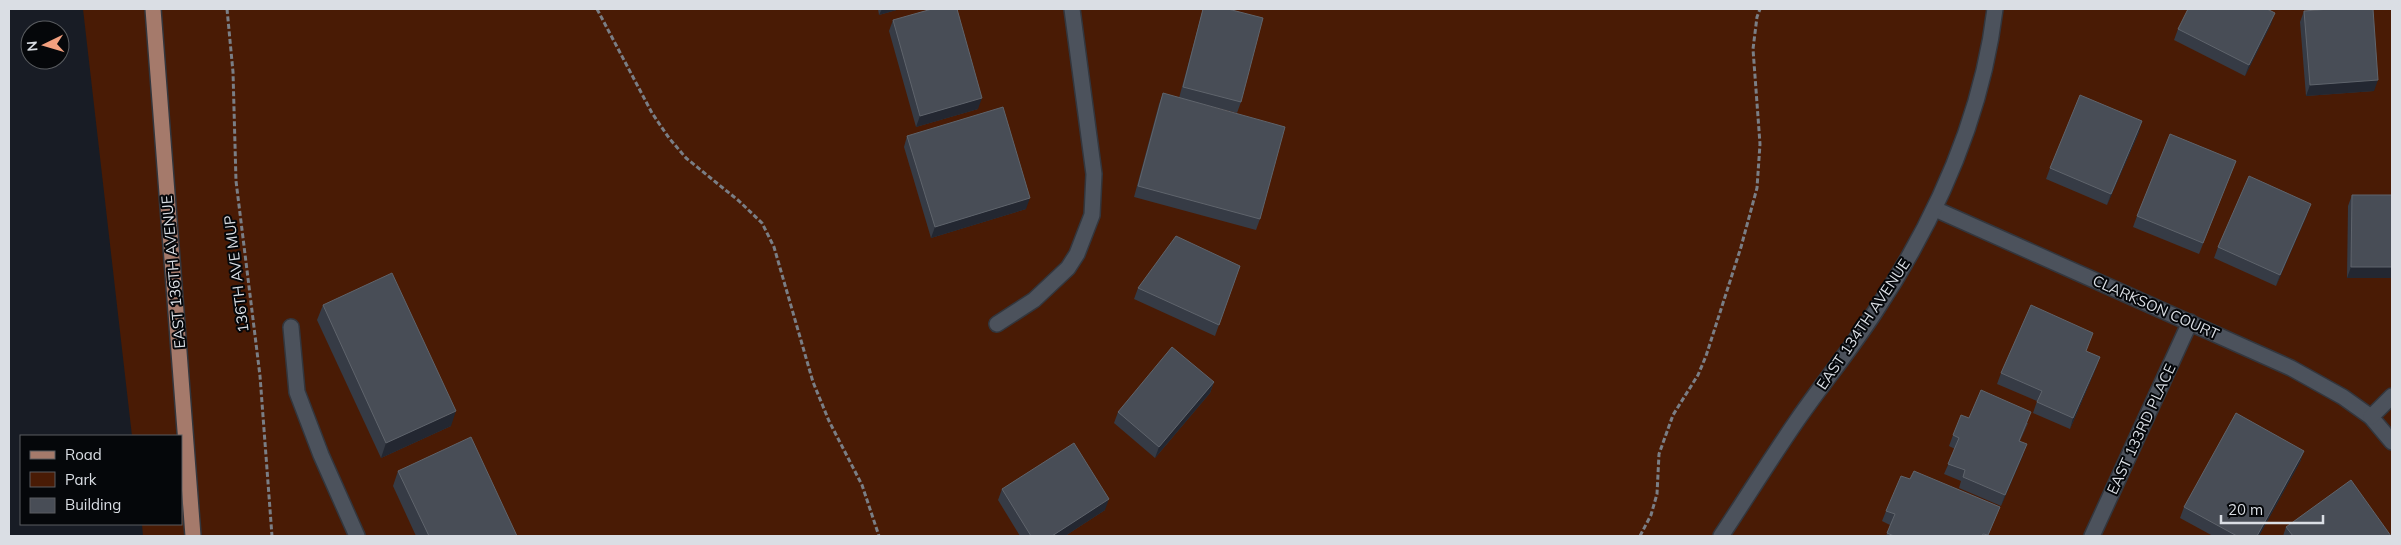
<svg xmlns="http://www.w3.org/2000/svg" width="2401" height="545" font-family="Mulish,sans-serif">
<style>
.green{fill:#491b05}
.lines{fill:none;stroke-linecap:round;stroke-linejoin:round}
.street-casing{stroke:#33363d;stroke-width:18}
.primary-casing{stroke:#33363d;stroke-width:18}
.path{stroke:#7a7e85;stroke-width:3;stroke-dasharray:5 2.5;stroke-linecap:butt}
.street{stroke:#4c525c;stroke-width:15}
.primary{stroke:#a57a6b;stroke-width:15}
.wall{fill:#363b45}
.shaded-wall{fill:#232731}
.building{fill:#484d56;stroke:#5f646c}
.labels{text-anchor:middle;dominant-baseline:central;stroke-width:4;stroke-linejoin:round;paint-order:stroke}
.street-label{font-size:15px;fill:#dadee4;stroke:#05070a}
</style>
<rect width="100%" height="100%" fill="#181c25"/>
<polygon class="green" points="83,9 2392,9 2392,536 143,536 142,524 181,524 181,436 132,436"/>
<g class="lines">
<g class="street-casing">
<g id="street">
<polyline points="1935,209 2291,368 2343,397 2371,417 2392,442"/>
<polyline points="997,324 1034,300 1068,268 1077,254 1092,215 1094,174 1072,9"/>
<polyline points="291,327 297,392 321,455 357,536"/>
<polyline points="2371,417 2392,396"/>
<path d="M1721,536C1747,497 1771,458 1798,419C1823,383 1851,349 1875,312C1935,221 1982,118 1995,9"/>
<polyline points="2092,536 2190,322"/>
</g>
</g>
<g class="primary-casing">
<polyline id="primary" points="153,9 193,536"/>
</g>
<g class="path">
<polyline points="227,9 233,72 236,181 260,376 272,536"/>
<polyline points="597,9 652,113 669,138 686,158 739,201 762,223 774,247 813,382 829,421 862,485 879,536"/>
<polyline points="1640,536 1651,515 1657,494 1659,454 1673,415 1698,375 1706,356 1741,247 1757,188 1760,144 1753,49 1757,17 1760,9"/>
</g>
<use href="#street" class="street"/>
<use href="#primary" class="primary"/>
</g>
<g class="wall">
<polygon points="878,9 900,9 879,15"/>
<polygon points="1203,9 1228,9 1241,102 1237,113 1197,103 1260,219 1256,230 1134,197 1159,104 1163,93 1179,98"/>
<polygon points="2304,11 2374,91 2306,96 2300,22"/>
<polygon points="893,20 978,109 916,127 889,31"/>
<polygon points="2271,24 2245,76 2174,40 2178,29"/>
<polygon points="2139,132 2107,205 2046,179 2050,168"/>
<polygon points="907,136 1026,209 931,238 904,147"/>
<polygon points="2236,161 2199,254 2133,227 2137,216"/>
<polygon points="2352,195 2392,195 2392,278 2347,278 2348,206"/>
<polygon points="2307,215 2276,286 2214,258 2218,247"/>
<polygon points="1240,266 1215,336 1134,299 1138,288"/>
<polygon points="323,305 451,426 381,458 317,320"/>
<polygon points="2086,351 2100,357 2096,368 2070,429 2033,413 2037,401 1997,384 2001,373"/>
<polygon points="1214,382 1210,393 1155,458 1114,423 1118,412"/>
<polygon points="1969,418 2028,423 2020,441 2023,455 2001,506 1959,488 1961,481 1944,474 1955,449 1949,446 1953,435"/>
<polygon points="2304,451 2300,462 2259,536 2213,536 2180,518 2184,507"/>
<polygon points="398,471 517,536 416,536 393,486"/>
<polygon points="1910,479 2000,507 1988,536 1886,536 1890,525 1882,521 1886,511"/>
<polygon points="1002,489 1105,510 1065,536 1020,536 998,500"/>
<polygon points="2286,527 2391,536 2283,536"/>
</g>
<g class="shaded-wall">
<polygon points="882,9 900,9 879,15"/>
<polygon points="2275,13 2271,24 2245,76 2249,65"/>
<polygon points="2378,80 2374,91 2306,96 2310,85"/>
<polygon points="982,98 978,109 916,127 920,116"/>
<polygon points="2142,121 2139,132 2107,205 2111,194"/>
<polygon points="1030,198 1026,209 931,238 935,227"/>
<polygon points="2311,204 2307,215 2276,286 2280,275"/>
<polygon points="2351,267 2392,267 2392,278 2347,278"/>
<polygon points="2100,357 2096,368 2070,429 2073,418"/>
<polygon points="1214,382 1210,393 1155,458 1159,447"/>
<polygon points="456,411 451,426 381,458 386,443"/>
<polygon points="2027,444 2023,455 2001,506 2005,495"/>
<polygon points="2304,451 2300,462 2259,536 2257,536"/>
<polygon points="1109,499 1105,510 1065,536 1052,536"/>
</g>
<g class="building">
<polygon points="932,9 957,9 982,98 920,116 893,20"/>
<polygon points="1203,9 1228,9 1263,18 1241,102 1183,87"/>
<polygon points="2188,9 2267,9 2275,13 2249,65 2178,29"/>
<polygon points="2330,9 2373,9 2378,80 2310,85 2304,11"/>
<polygon points="1163,93 1285,127 1260,219 1138,186"/>
<polygon points="2080,95 2142,121 2111,194 2050,168"/>
<polygon points="1003,107 1030,198 935,227 907,136"/>
<polygon points="2170,134 2236,161 2203,243 2137,216"/>
<polygon points="2249,176 2311,204 2280,275 2218,247"/>
<polygon points="2352,195 2392,195 2392,267 2351,267"/>
<polygon points="1176,236 1240,266 1219,325 1138,288"/>
<polygon points="392,273 456,411 386,443 323,305"/>
<polygon points="2031,305 2093,333 2086,351 2100,357 2073,418 2037,402 2042,391 2001,373"/>
<polygon points="1172,347 1214,382 1159,447 1118,412"/>
<polygon points="1981,390 2031,412 2019,441 2027,444 2005,495 1963,477 1965,470 1948,464 1959,438 1953,435 1961,415 1969,418"/>
<polygon points="2236,413 2304,451 2257,536 2237,536 2184,507"/>
<polygon points="471,437 517,536 429,536 398,471"/>
<polygon points="1074,443 1109,499 1052,536 1031,536 1002,489"/>
<polygon points="1914,471 2000,507 1988,535 1983,534 1982,536 1894,536 1887,533 1895,514 1886,511 1901,476 1910,479"/>
<polygon points="2351,480 2391,536 2293,536 2286,527"/>
</g>
<g class="labels">
<g class="street-label">
<text transform="translate(173 272) rotate(-95)">EAST 136TH AVENUE</text>
<text transform="translate(236 274) rotate(-97)">136TH AVE MUP</text>
<text transform="translate(2156 307) rotate(24)">CLARKSON COURT</text>
<text transform="translate(1863 324) rotate(-56)">EAST 134TH AVENUE</text>
<text transform="translate(2141 429) rotate(-65)">EAST 133RD PLACE</text>
</g>
</g>
<rect width="2401" height="545" fill="none" stroke="#dadee4" stroke-width="20"/>
<rect x="20" y="435" width="162" height="90" fill="#05070a" stroke="#5a5d61"/>
<rect x="30" y="451" width="25" height="8" fill="#a57a6b" stroke="#5a5d61"/>
<text x="65" y="460" font-size="15" fill="#dadee4">Road</text>
<rect x="30" y="472" width="25" height="15" fill="#491b05" stroke="#5a5d61"/>
<text x="65" y="485" font-size="15" fill="#dadee4">Park</text>
<rect x="30" y="498" width="25" height="15" fill="#484d56" stroke="#5a5d61"/>
<text x="65" y="510" font-size="15" fill="#dadee4">Building</text>
<g transform="translate(45 45) rotate(265)"><circle r="24" fill="#05070a" stroke="#5a5d61"/>
<path d="M0-4L9 19L0 12L-9 19Z" fill="#f2a07f"/>
<text y="-8" font-size="14" font-weight="bold" text-anchor="middle" fill="#dadee4">N</text>
</g>
<path d="M2221 515v8h102v-8" fill="none" stroke="#dadee4" stroke-width="2.5"/>
<text x="2228" y="515" font-size="15" fill="#dadee4" stroke="#05070a" stroke-width="4" paint-order="stroke">20 m</text>
</svg>
